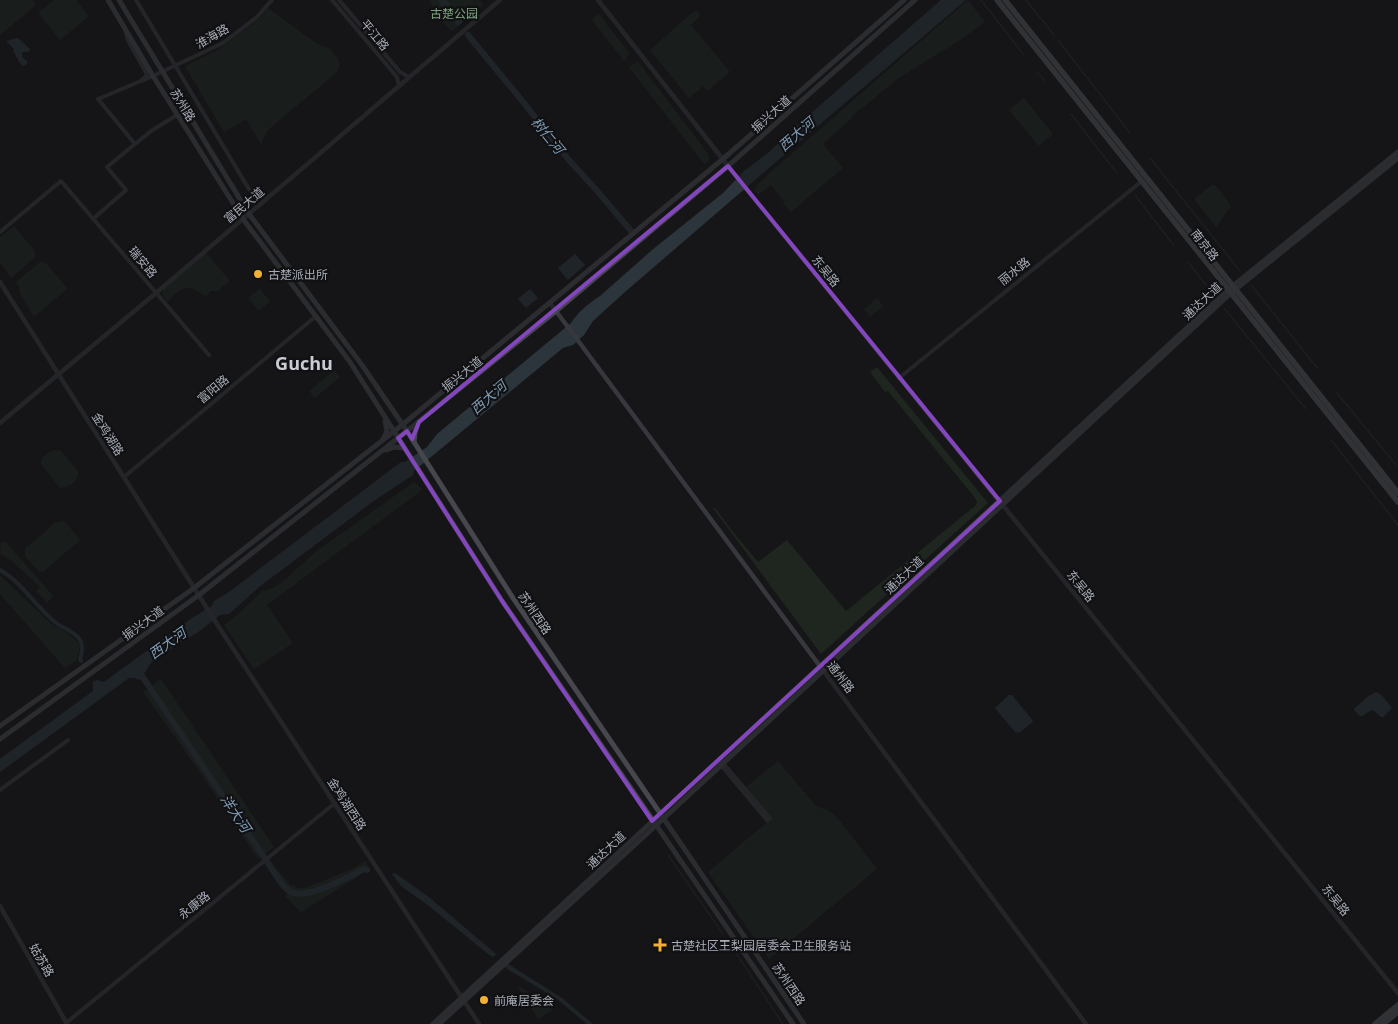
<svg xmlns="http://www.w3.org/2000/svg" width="1398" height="1024" font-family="'Open Sans','Noto Sans SC',sans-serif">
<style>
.green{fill:#1e261f}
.water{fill:#2c353c}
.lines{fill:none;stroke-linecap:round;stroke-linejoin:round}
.stream{stroke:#2c353c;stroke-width:1}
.canal{stroke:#2c353c;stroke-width:4}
.river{stroke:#2c353c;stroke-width:6}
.minor{stroke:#37383d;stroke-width:4}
.tertiary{stroke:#37383d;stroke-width:4.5}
.secondary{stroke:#45474d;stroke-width:5}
.primary{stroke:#53555c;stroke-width:5.5}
.marked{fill:none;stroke:#8446be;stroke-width:4;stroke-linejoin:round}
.poi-dot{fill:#f2b134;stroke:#111113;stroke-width:2}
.labels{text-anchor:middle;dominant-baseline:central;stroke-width:4.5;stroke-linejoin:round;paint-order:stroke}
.park-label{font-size:12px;fill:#7fa381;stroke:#111113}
.street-label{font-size:12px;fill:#a8adb8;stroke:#111113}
.poi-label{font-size:12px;fill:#a8adb8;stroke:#111113;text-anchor:start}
.water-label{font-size:14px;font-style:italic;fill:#7f9bb3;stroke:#111113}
.district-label{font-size:18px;font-weight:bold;fill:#c9ccd4;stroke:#111113}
</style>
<rect width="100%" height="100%" fill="#161618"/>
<g class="green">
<polygon points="0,0 32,0 36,5 0,35"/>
<polygon points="54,0 76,0 89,16 60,40 38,13"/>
<polygon points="429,0 479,0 483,5 452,31 442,21"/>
<polygon points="968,0 985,22 960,40 899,78 851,117 852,118 823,144 843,168 791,212 783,203 784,202 771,185 758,195 754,190 758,186 757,185 772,171"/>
<polygon points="268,8 316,43 330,49 337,58 340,64 338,70 334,75 270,128 266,133 261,144 246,119 224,132 185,66 218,50 260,18"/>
<polygon points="697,11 699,13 700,16 691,25 730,72 707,91 703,86 689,98 650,50 693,12"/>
<polygon points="599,14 629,53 628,56 624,61 592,20"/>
<polygon points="637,62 639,63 709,155 709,161 704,164 629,67"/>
<polygon points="1024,98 1053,134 1039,146 1009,110"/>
<polygon points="1212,185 1216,186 1231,206 1216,227 1194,199"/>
<polygon points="14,226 34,250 35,254 34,258 11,278 0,262 0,237"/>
<path d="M206,253L230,281L217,291H211L206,296C202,294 195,289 191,288C182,287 172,295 168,302L162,294L164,288Z"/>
<polygon points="42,262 46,263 67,288 66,290 34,317 20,294 19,287 16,282 38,264"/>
<polygon points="260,289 270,301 259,311 248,298"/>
<polygon points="877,298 883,306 870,317 864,309"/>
<polygon points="877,367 988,503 821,654 713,508 716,509 729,527 758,562 787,540 846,611 975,506 977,502 975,498 888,391 885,392 870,372"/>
<polygon points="334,370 340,377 315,398 309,391"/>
<path d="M55,450L61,451L78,471C79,481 69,488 60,488L41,464C40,457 48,452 55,450Z"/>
<polygon points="414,482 417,484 422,490 267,605 293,643 254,669 224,625 235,617 262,591 273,588 285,580 314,553"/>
<polygon points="62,521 66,523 80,540 79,541 43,572 39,572 25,556 25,549 55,523"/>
<polygon points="1,541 7,543 53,596 53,597 47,603 36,591 40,587 12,561 0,554"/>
<polygon points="0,575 50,623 67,633 78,642 80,646 76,661 65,668 0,594"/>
<polygon points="161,679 274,847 258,859 197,768 143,692"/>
<polygon points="778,761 816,806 829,811 836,816 877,869 769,959 708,872 772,818 746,787"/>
<polygon points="365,861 370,869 301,912 285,896 289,893 268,866 272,863 291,886 293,885 296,887 302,889 350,870"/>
<polygon points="517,985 554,1009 538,1019"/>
</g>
<g class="water">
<polygon points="438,0 447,0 463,22 458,26 441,6"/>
<path d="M941,0H966L784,155L625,292L593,321L584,335L573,345L563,348L414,471L413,475L375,500L259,587L229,614L220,615L197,633L179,643L150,664L146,671L143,674L145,677L141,680L134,678H129L0,772V759L93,691V682L97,680L104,682L192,618L212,606L214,601L229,592L401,462H405L427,447L437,434L571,323C578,312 589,303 600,296L652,250L723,193L744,171L768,153L801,122Z"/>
<polygon points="18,38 30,49 28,52 23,52 22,53 22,57 27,61 27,64 23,66 18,61 19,60 15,56 16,55 13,51 14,49 6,41"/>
<polygon points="575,254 585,265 568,280 558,268"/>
<polygon points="530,289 538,298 526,308 518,299"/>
<path d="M1376,692C1381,693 1389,704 1392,708L1383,717H1381L1373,710L1368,712L1363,716H1360L1354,710V709L1367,697Z"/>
<polygon points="1009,695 1012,695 1033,721 1031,723 1019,733 1015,732 995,708 996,707"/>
<polygon points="395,873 430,898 496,954 493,957 488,954 429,906 401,886 392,874"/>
<polygon points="508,964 562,998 593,1024 587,1024 557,999 509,970 505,967"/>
</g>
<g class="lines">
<g class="stream">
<polyline points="981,0 1024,55"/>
<polyline points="1026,0 1054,35"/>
<polyline points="1058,40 1130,133"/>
<polyline points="1037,72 1045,81"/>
<polyline points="1071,114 1117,173"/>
<polyline points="1150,158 1240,271"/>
<polyline points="1135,195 1174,246"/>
<polyline points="1188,262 1210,290"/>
<polyline points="1251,285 1318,369"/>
<polyline points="1224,308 1306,409"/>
<polyline points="1337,393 1396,465"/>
<polyline points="1331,440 1398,525"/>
<polyline points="668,855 723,934"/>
<polyline points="726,938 783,1024"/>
</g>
<path class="canal" d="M0,570C23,583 35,606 55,622C63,629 75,631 80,640C84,646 82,653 80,659L81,661"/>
<g class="river">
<polyline points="468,35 524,103 568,159 599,193 632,232"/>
<path d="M140,673L268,863C274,872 280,884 289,891C304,902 349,877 364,869L367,870"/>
</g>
<g class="minor">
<polyline points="136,0 253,196"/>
<polyline points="332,0 397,77 399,86"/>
<polyline points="339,0 400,72 409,77"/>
<polyline points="135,144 98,99 153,76 223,43 257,17 272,0"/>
<polyline points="93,219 126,190 107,167 151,131 177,115"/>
<polyline points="0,232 61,181 209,355"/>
<polyline points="899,378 1142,181"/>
<polyline points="124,477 316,316"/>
<polyline points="720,764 767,820 770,818 722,762"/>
<polyline points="0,790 68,740"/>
<polyline points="66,1023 335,803"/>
</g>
<g class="tertiary">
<polyline points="598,0 732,171 1398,993"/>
<polyline points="126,33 129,42 146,72 147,76 142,80"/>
<polyline points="0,282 217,624 479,1024"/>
<polyline points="550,303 1086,1024"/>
<polyline points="0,423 156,293 500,0"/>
<polyline points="0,906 67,1024"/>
</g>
<g class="secondary">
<polyline points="108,0 153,76 243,219 350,362 502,601 793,1024"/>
<polyline points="119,0 249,214 362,365 407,431 511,595 804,1024"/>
<polyline points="383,439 387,431 385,421"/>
<polyline points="414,442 415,433 418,423"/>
<polyline points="386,450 395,447 404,448"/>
<polyline points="0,726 194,588 402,425 723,159 904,0"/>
<polyline points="0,739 199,595 407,431 556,311 728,166 915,0"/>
<polyline points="433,1024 1228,290 1398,152"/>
<polyline points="439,1024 663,819 1231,293 1398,158"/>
</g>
<g class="primary">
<polyline points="997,0 1398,502"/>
<polyline points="1005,0 1398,493"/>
<polyline points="1375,1024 1398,1005"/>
<polyline points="1383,1024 1398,1012"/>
</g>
</g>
<path d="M0 0H1398V1024H0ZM728,166L1000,501L652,821L502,601L398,438L407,431L412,439L419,422Z" fill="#161618" fill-opacity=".55" fill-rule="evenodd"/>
<path class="marked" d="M728,166L1000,501L652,821L502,601L398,438L407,431L412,439L419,422Z"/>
<g class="poi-dot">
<circle cx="258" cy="274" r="5"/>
<path d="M657.5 937.5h5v5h5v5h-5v5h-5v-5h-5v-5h5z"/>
<circle cx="484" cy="1000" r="5"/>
</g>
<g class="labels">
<g class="park-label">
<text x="454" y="13">古楚公园</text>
</g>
<g class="street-label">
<text transform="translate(375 35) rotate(50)">平江路</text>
<text transform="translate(212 36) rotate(-30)">淮海路</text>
<text transform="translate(183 105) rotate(58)">苏州路</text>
<text transform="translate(771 114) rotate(-42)">振兴大道</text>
<text transform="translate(244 205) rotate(-40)">富民大道</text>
<text transform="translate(1205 245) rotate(52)">南京路</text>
<text transform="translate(143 262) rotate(50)">瑞安路</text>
<text transform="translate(826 271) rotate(51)">东吴路</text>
<text transform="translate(1014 271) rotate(-39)">丽水路</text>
<text transform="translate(1202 301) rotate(-43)">通达大道</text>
<text transform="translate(462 374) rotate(-39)">振兴大道</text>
<text transform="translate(213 389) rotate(-40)">富阳路</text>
<text transform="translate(108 434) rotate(58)">金鸡湖路</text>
<text transform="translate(904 575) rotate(-43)">通达大道</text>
<text transform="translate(1081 586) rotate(51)">东吴路</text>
<text transform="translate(535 613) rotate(56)">苏州西路</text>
<text transform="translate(143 623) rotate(-36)">振兴大道</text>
<text transform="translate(841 677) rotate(53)">通州路</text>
<text transform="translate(347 804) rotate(57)">金鸡湖西路</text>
<text transform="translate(606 850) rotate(-43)">通达大道</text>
<text transform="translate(1336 900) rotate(51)">东吴路</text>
<text transform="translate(194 905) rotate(-39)">永康路</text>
<text transform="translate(42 960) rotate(60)">姑苏路</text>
<text transform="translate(789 984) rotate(56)">苏州西路</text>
</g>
<g class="poi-label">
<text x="268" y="274">古楚派出所</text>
<text x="671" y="945">古楚社区王梨园居委会卫生服务站</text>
<text x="494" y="1000">前庵居委会</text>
</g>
<g class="water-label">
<text transform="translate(796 134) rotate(-41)">西大河</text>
<text transform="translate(548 135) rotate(51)">树仁河</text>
<text transform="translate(488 397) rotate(-41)">西大河</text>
<text transform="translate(167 643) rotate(-36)">西大河</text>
<text transform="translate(236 813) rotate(56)">洋大河</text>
</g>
<g class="district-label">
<text x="304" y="363">Guchu</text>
</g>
</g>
</svg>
